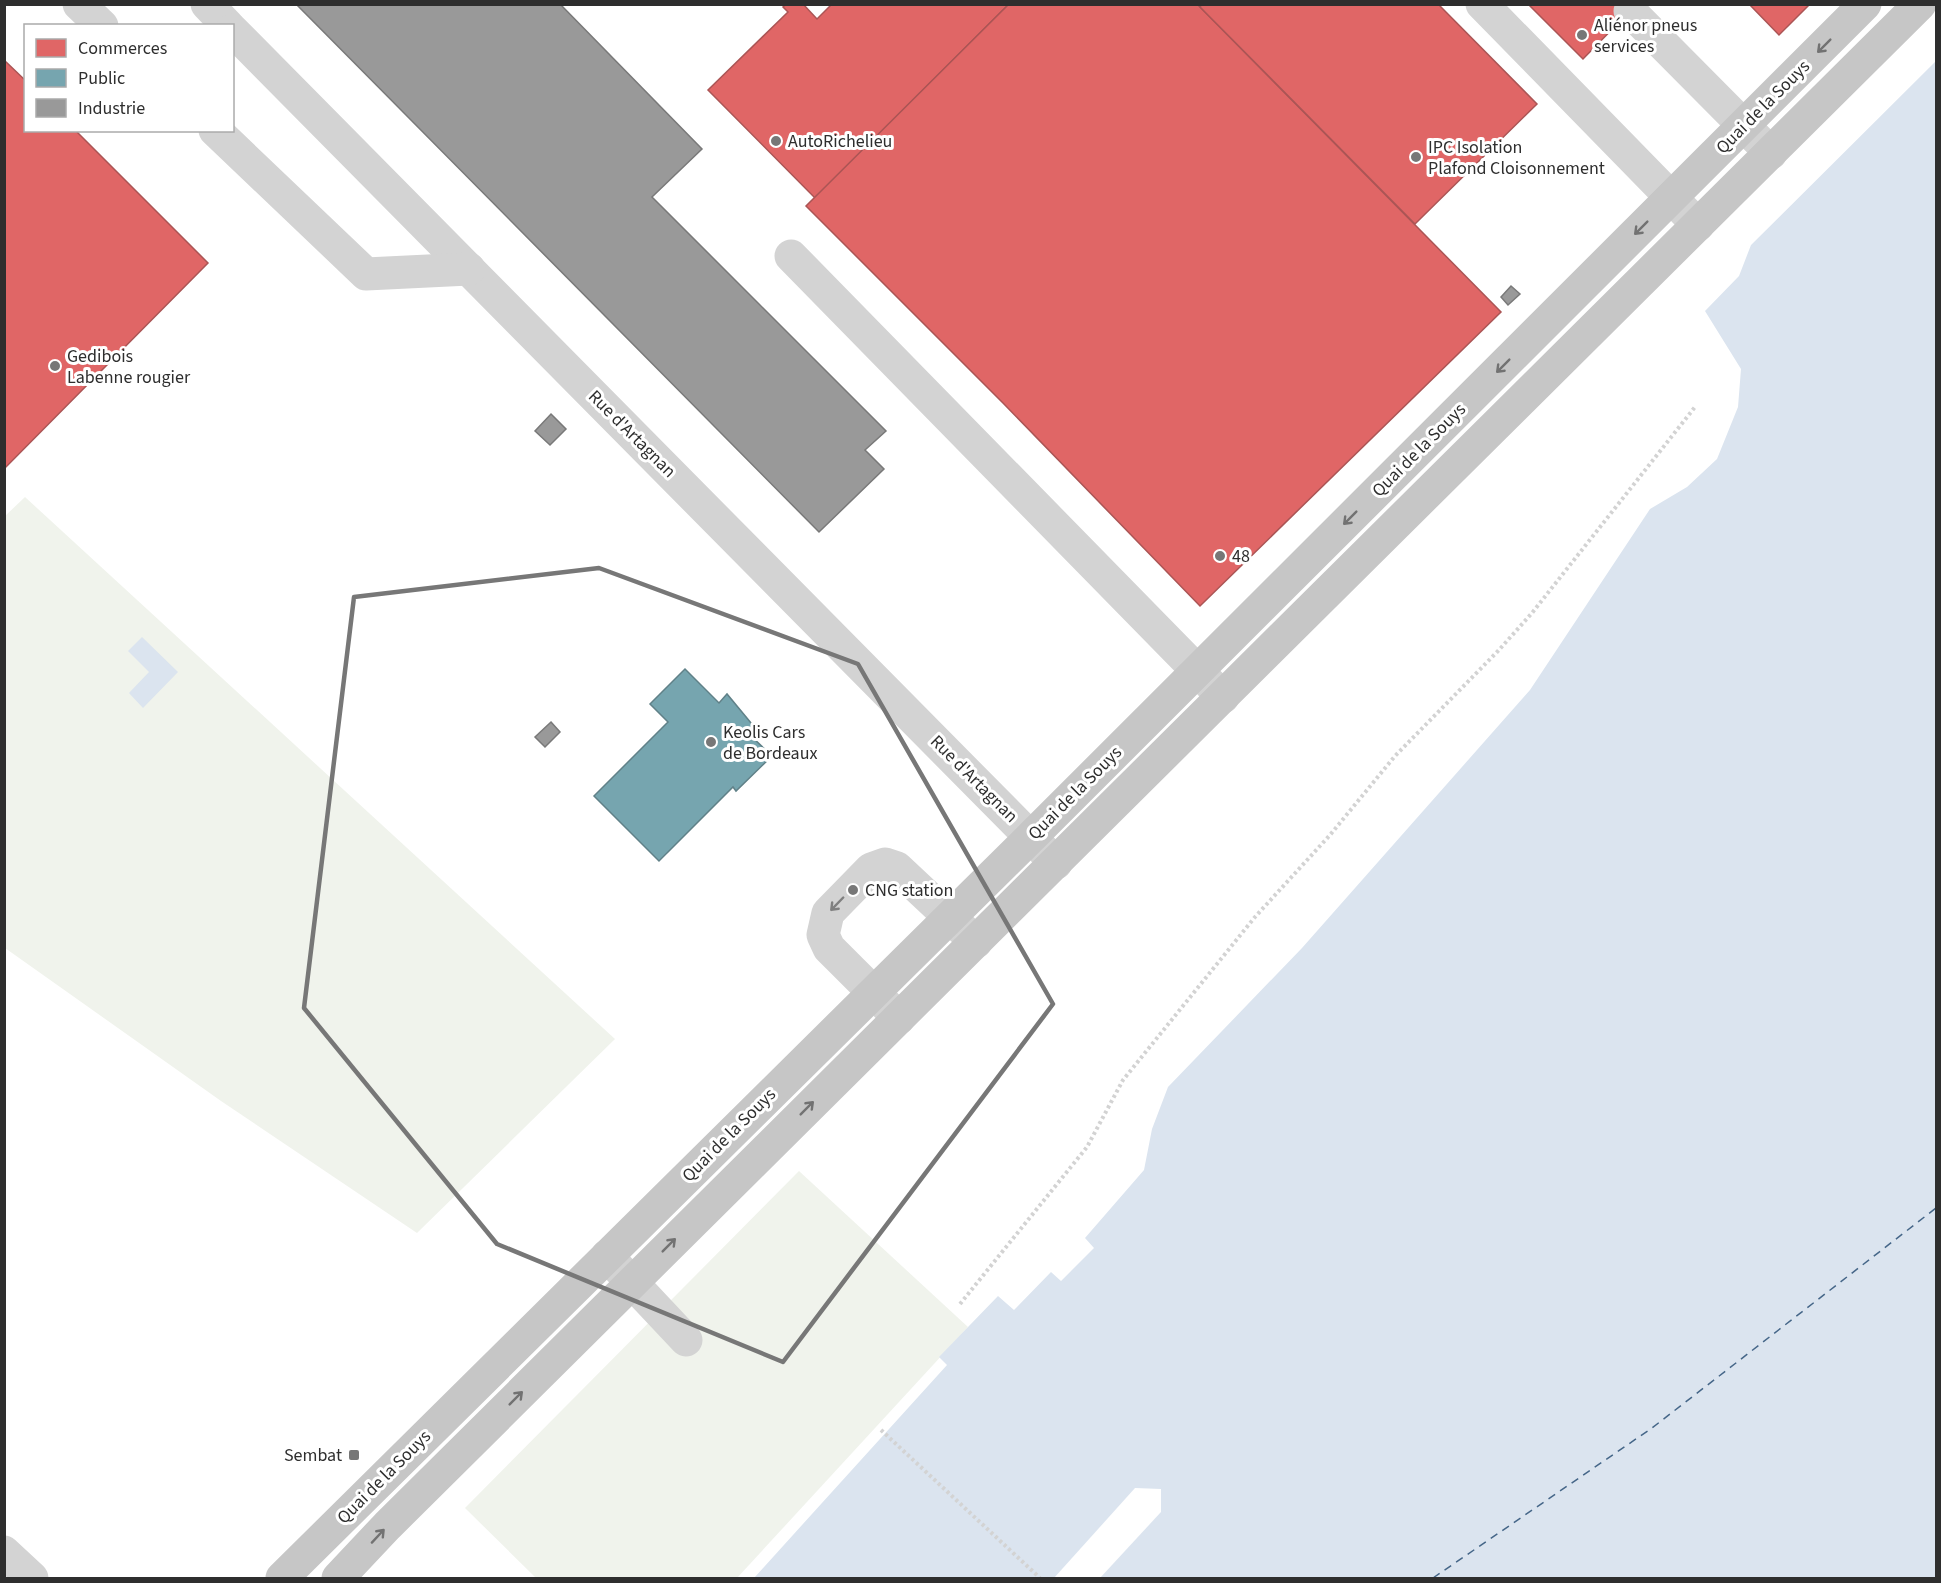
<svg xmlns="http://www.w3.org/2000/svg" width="1941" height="1583" font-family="'Source Sans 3',sans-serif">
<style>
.green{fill:#f0f3ec}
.water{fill:#dbe4ef}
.pier{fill:#fff}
.shops{fill:#e06666;stroke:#ab5555;stroke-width:1.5}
.public{fill:#76a5af;stroke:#608188;stroke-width:1.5}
.industry{fill:#999;stroke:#797979;stroke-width:1.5}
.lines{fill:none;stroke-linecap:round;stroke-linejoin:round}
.ferry{stroke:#456688;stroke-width:1.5;stroke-dasharray:8 6;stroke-linecap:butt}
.path{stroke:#d3d3d3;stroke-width:4;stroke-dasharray:3 3;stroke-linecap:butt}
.minor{stroke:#d3d3d3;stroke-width:33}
.major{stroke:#c6c6c6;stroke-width:33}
.oneway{stroke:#727272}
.oneway2{stroke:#808080}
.marked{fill:none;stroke:#777;stroke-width:4.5;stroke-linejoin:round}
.poi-dot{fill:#777;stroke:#fff;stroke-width:2}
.labels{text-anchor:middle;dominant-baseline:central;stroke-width:6;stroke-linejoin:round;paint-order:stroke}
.poi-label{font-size:18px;fill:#2e2e2e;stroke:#fff;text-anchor:start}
.street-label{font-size:18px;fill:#2e2e2e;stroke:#fff}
</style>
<rect width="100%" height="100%" fill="#fff"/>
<g class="green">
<polygon points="25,497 615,1039 417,1233 221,1101 5,948 4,517"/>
<polygon points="799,1171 968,1327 737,1578 536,1578 465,1508"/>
</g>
<g class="water">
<polygon points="1936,61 1936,1578 754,1578 947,1365 939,1357 998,1296 1014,1310 1051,1272 1061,1281 1094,1248 1085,1238 1144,1170 1152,1129 1168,1087 1302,948 1530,690 1650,509 1687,487 1717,459 1738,407 1741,369 1705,311 1739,276 1751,245"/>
<polygon points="142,637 178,672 143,708 129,693 149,672 128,651"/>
</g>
<polygon class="pier" points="1135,1488 1161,1489 1161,1512 1100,1578 1054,1578"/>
<g class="shops">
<polygon points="786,4 803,4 817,19 832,4 1009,4 815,198 708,90 788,12 783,7"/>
<polygon points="1009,4 1197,4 1501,312 1200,606 1003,403 806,206"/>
<polygon points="1202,4 1438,4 1537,104 1415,224 1200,7"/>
<polygon points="1528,4 1637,4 1583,59"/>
<polygon points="1749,4 1810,4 1779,35"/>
<polygon points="4,60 26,81 26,130 75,130 208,263 4,469"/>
</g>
<polygon class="public" points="685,669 719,703 727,694 756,729 750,735 772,756 736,791 733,787 659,861 594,796 668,722 650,704"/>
<g class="industry">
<polygon points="296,4 560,4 702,149 652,197 886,431 865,450 884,469 819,532"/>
<polygon points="1511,286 1520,294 1508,305 1501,297"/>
<polygon points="551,414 566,429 550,445 535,431"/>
<polygon points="551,722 560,732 545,747 535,737"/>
</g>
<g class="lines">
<polyline class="ferry" points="1433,1578 1652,1428 1936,1208"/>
<g class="path">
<polyline points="960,1304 1087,1147 1123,1080 1255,917 1330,835 1395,756 1498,651 1532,613 1695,407"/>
<polyline points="881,1430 1040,1578"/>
</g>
<g class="minor">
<polyline points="79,4 102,26"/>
<polyline points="207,4 228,26"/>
<polyline points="1482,4 1698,225"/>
<polyline points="1630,11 1771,153"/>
<polyline points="232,30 1056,863"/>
<polyline points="215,130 366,274 469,269"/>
<polyline points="791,256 1223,697"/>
<polyline points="899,1018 829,948 823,935 828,913 871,869 885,864 897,868 976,942"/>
<polyline points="607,1256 686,1340"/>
<polyline points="4,1552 32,1578"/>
</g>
<g class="major">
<polyline points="282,1578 1031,837 1865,4"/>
<polyline points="338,1578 387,1526 1920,4"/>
</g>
</g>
<defs><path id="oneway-shaft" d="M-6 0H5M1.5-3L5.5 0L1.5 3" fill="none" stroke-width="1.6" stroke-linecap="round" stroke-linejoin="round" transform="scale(1.5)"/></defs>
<g class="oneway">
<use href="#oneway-shaft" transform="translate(1824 46) rotate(135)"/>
<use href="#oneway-shaft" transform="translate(1641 228) rotate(135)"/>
<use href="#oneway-shaft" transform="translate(1503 366) rotate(135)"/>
<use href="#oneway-shaft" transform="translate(1350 518) rotate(135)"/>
<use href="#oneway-shaft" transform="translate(807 1108) rotate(-45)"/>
<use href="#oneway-shaft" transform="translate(669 1245) rotate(-45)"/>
<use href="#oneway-shaft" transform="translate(516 1398) rotate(-45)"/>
<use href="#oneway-shaft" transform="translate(378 1536) rotate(-47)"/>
</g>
<use class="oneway2" href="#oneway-shaft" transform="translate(837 904) rotate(134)"/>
<path class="marked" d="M599,568L858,664L1053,1004L783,1362L497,1244L304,1008L354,597Z"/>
<g class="poi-dot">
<circle cx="1582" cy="35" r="6"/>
<circle cx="776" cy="141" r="6"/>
<circle cx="1416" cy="157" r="6"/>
<circle cx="55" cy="366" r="6"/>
<circle cx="1220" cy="556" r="6"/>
<circle cx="711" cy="742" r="6"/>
<circle cx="853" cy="890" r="6"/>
<rect x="348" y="1449" width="12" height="12" rx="3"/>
</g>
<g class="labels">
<g class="poi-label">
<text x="1594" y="25">Aliénor pneus<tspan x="1594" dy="21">services</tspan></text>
<text x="788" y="141">AutoRichelieu</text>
<text x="1428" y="147">IPC Isolation<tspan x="1428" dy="21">Plafond Cloisonnement</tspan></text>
<text x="67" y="356">Gedibois<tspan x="67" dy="21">Labenne rougier</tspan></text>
<text x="1232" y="556">48</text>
<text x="723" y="732">Keolis Cars<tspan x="723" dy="21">de Bordeaux</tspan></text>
<text x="865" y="890">CNG station</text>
<text x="342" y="1455" text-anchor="end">Sembat</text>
</g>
<g class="street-label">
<text transform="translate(1763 107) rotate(-45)">Quai de la Souys</text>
<text transform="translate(632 434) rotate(45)">Rue d'Artagnan</text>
<text transform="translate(1419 450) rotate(-45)">Quai de la Souys</text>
<text transform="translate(974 779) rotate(45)">Rue d'Artagnan</text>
<text transform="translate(1075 793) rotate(-45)">Quai de la Souys</text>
<text transform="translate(729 1135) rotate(-45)">Quai de la Souys</text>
<text transform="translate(384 1477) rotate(-45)">Quai de la Souys</text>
</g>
</g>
<rect width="1941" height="1583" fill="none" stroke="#2e2e2e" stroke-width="12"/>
<rect x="24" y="24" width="210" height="108" fill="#ffffff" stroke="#ababab" stroke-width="1.5"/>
<rect x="36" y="39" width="30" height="18" fill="#e06666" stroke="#ababab" stroke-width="1.5"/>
<text x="78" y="54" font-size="18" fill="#2e2e2e">Commerces</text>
<rect x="36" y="69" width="30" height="18" fill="#76a5af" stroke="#ababab" stroke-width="1.5"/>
<text x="78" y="84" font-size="18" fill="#2e2e2e">Public</text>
<rect x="36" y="99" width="30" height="18" fill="#999999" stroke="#ababab" stroke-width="1.5"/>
<text x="78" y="114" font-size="18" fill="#2e2e2e">Industrie</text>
</svg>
